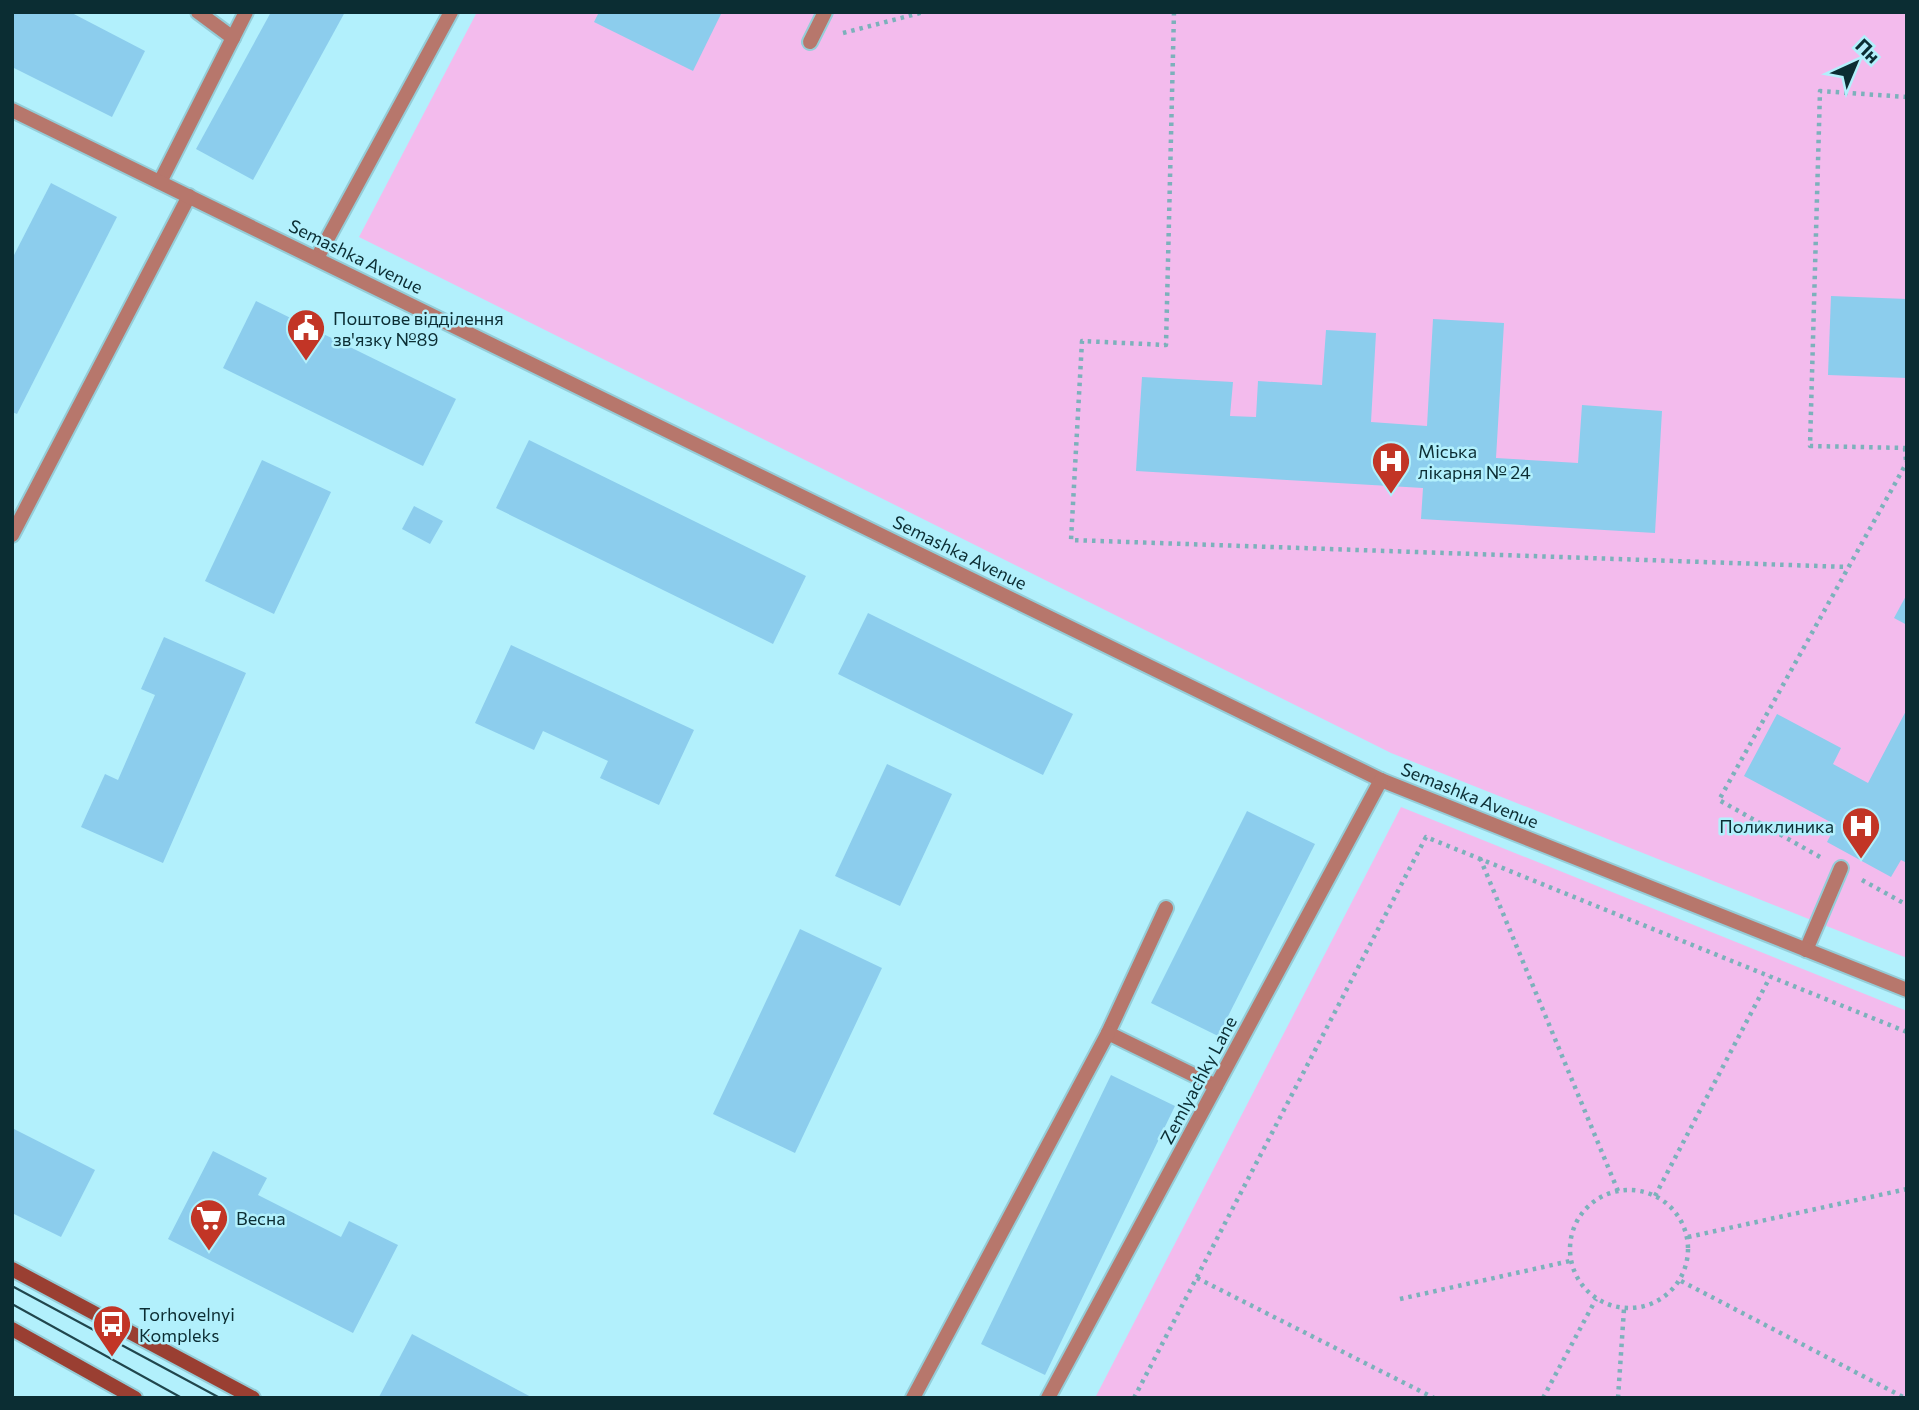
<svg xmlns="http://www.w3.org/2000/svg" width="1919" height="1410" font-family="Commissioner,sans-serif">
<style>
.green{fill:#f3bbed}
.building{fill:#8ccded}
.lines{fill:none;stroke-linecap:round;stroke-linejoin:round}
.lane-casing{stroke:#94cdd8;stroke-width:18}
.street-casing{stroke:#94cdd8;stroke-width:18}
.secondary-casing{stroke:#94cdd8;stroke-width:18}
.path{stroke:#7cb1bb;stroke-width:4.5;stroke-dasharray:3.5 5;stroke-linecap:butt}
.lane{stroke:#b7776c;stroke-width:14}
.street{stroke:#b7776c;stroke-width:14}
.secondary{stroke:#9a3f32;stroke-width:14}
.tram{stroke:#20464d;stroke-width:2}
.labels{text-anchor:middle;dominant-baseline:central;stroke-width:5;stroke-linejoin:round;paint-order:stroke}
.street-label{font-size:18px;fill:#0b2d33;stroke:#b2f0fc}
.poi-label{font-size:18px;fill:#0b2d33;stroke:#b2f0fc;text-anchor:start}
</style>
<rect width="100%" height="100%" fill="#b2f0fc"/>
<g class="green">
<polygon points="477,12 1907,12 1907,958 1391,753 359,237"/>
<polygon points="1401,807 1907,1011 1907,1398 1095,1398"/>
</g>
<g class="building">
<polygon points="12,12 70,12 145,51 112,117 12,67"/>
<polygon points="271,12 345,12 253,180 196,149"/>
<polygon points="599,12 722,12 693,71 594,22"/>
<polygon points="51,183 117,217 17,414 12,412 12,259"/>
<polygon points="1831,296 1907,299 1907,378 1828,375"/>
<polygon points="256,301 456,399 423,466 223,368"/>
<polygon points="1433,319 1504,323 1496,458 1578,463 1582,405 1662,411 1655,533 1421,519 1423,488 1136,471 1142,377 1233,382 1230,416 1256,417 1258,381 1322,385 1326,330 1376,333 1371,422 1427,426"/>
<polygon points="529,440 806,576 773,644 496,508"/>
<polygon points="262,460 331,492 274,614 205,581"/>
<polygon points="414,506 443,521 430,544 402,529"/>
<polygon points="1907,594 1907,625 1894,618"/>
<polygon points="868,613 1073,714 1043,775 838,674"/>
<polygon points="164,637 246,673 163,863 81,827 105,774 118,780 155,695 141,689"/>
<polygon points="511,645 694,730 659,805 600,778 608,761 543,731 534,750 475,723"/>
<polygon points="1907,709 1907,863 1901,860 1891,877 1827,842 1836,825 1744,776 1777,714 1841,748 1833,764 1868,783"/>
<polygon points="887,764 952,794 900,906 835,876"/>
<polygon points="1247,811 1315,844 1218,1036 1151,1003"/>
<polygon points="800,929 882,968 795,1153 713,1114"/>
<polygon points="1111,1075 1175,1106 1045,1375 981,1344"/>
<polygon points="12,1128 95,1170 61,1237 12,1213"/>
<polygon points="213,1151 267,1178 258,1195 341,1237 349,1221 398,1245 353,1333 168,1239"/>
<polygon points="412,1334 533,1398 381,1398 379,1397"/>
</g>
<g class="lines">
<g class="lane-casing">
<g id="lane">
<polyline points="198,12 233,38"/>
<polyline points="810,42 825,12"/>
<polyline points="160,182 246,12"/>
<polyline points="317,258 451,12"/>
<polyline points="12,535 189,196"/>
<polyline points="1166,908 1108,1033 1216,1086"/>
<polyline points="1806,950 1841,868"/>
<polyline points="913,1398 1108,1033"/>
</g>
</g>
<g class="street-casing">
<g id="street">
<polyline points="12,110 1381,780 1907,990"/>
<polyline points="1048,1398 1381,780"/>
</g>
</g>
<g class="secondary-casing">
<g id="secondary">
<polyline points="12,1269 253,1398"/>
<polyline points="12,1329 135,1398"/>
</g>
</g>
<g class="path">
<polyline points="1174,12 1166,345 1082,341 1071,540 1847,567"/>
<polyline points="843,33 924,12"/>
<polyline points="1907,97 1820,91 1810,446 1907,448"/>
<polyline points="1905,448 1906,461"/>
<polyline points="1820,857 1719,800 1907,462"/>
<polyline points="1480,858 1618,1191"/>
<polyline points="1862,880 1907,905"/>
<circle cx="1629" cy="1249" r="59"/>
<polyline points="1655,1196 1770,977"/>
<polyline points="1688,1237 1907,1189"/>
<polyline points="1197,1278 1434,1398"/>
<polyline points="1681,1281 1905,1398"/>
<polyline points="1400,1299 1570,1261"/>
<polyline points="1134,1398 1426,837 1907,1032"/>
<polyline points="1543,1398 1596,1299"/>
<polyline points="1618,1398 1624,1309"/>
</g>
<use href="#lane" class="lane"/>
<use href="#street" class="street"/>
<use href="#secondary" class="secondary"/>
<g class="tram">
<polyline points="12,1286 220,1398"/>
<polyline points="12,1304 182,1398"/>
</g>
</g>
<defs>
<g id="civic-pin" transform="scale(2.0125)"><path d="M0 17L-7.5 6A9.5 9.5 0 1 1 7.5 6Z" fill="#c23526" stroke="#b2f0fc"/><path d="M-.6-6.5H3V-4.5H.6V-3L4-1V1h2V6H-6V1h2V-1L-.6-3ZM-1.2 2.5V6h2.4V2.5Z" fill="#fff"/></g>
<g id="hospital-pin" transform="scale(2.0125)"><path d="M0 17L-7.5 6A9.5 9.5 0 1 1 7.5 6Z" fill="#c23526" stroke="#b2f0fc"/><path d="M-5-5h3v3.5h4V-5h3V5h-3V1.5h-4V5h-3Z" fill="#fff"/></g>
<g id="supermarket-pin" transform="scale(2.0125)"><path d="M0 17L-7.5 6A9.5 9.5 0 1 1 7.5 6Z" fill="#c23526" stroke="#b2f0fc"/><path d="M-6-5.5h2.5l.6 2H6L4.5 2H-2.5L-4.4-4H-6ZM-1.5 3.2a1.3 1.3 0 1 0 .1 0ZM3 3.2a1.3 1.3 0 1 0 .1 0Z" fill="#fff"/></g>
<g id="bus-pin" transform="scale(2.0125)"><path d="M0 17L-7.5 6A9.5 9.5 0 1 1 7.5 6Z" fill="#c23526" stroke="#b2f0fc"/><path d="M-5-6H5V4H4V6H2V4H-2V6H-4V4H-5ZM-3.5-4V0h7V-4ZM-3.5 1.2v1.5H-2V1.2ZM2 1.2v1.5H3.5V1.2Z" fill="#fff"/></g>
</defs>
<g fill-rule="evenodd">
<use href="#civic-pin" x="306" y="328"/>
<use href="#hospital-pin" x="1391" y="461"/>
<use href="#hospital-pin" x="1861" y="826"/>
<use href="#supermarket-pin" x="209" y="1218"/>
<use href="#bus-pin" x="112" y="1324"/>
</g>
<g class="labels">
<g class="street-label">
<text transform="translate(356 256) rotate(26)">Semashka Avenue</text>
<text transform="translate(960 552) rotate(26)">Semashka Avenue</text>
<text transform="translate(1470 795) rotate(22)">Semashka Avenue</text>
<text transform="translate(1198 1080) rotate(-62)">Zemlyachky Lane</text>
</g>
<g class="poi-label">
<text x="333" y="318">Поштове відділення<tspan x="333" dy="21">зв'язку №89</tspan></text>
<text x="1418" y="451">Міська<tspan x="1418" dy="21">лікарня № 24</tspan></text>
<text x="1834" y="826" text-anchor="end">Поликлиника</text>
<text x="236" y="1218">Весна</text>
<text x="139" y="1314">Torhovelnyi<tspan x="139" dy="21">Kompleks</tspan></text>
</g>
</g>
<rect width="1919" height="1410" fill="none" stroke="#0b2d33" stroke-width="28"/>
<g transform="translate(1856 63) rotate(44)" stroke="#b2f0fc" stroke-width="5" paint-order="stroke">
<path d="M0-5L12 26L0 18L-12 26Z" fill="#0b2d33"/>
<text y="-10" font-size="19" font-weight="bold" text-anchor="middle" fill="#0b2d33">Пн</text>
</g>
</svg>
